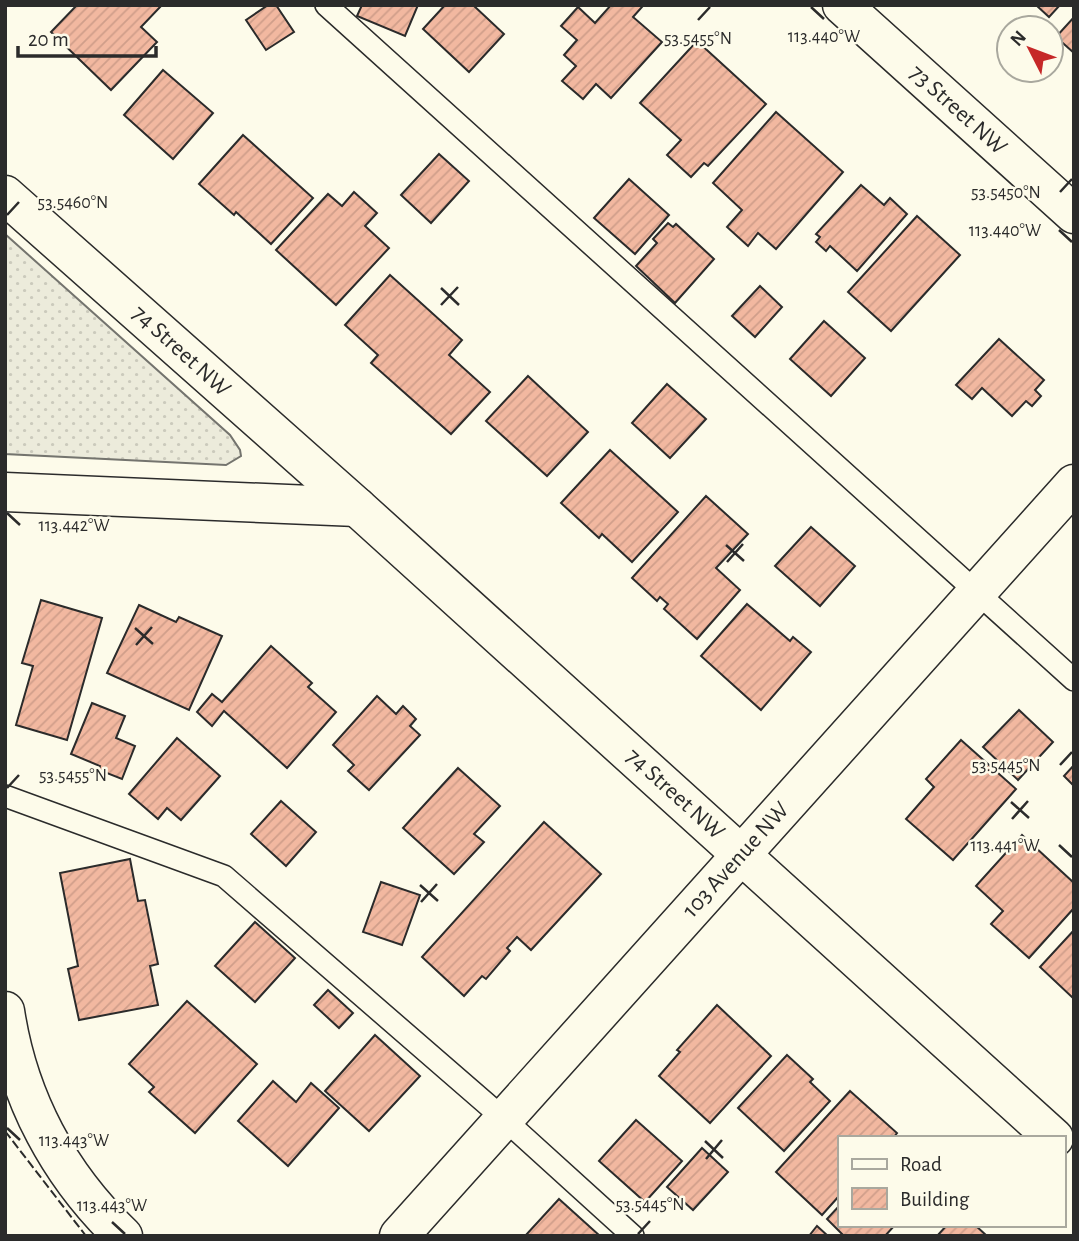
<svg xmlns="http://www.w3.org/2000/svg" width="1079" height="1241" font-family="'Alegreya Sans',sans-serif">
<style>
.grass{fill:url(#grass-dots);stroke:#74746e;stroke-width:2}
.building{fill:url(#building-hatch);stroke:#2b2b2b;stroke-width:2}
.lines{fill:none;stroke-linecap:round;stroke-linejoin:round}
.service-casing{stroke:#2b2b2b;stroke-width:24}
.minor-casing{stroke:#2b2b2b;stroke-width:41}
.service{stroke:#fdfbea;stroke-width:21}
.minor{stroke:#fdfbea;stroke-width:38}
.fence{stroke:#2b2b2b;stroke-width:2;stroke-dasharray:9 3.5;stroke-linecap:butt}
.ticks{fill:none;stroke:#2b2b2b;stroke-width:2.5}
.labels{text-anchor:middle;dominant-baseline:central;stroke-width:5;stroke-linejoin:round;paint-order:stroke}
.street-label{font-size:24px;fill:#2b2b2b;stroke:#fdfbea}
.ticks-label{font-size:18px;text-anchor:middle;fill:#2b2b2b;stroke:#fdfbea;stroke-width:5;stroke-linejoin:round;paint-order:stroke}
</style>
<defs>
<pattern id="grass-dots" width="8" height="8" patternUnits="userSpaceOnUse" patternTransform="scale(1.75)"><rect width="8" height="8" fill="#ecebdb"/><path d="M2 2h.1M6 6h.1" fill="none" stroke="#cbcabc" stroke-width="1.8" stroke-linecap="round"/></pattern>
<pattern id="building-hatch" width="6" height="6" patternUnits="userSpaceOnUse" patternTransform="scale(1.75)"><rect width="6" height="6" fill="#f2b8a0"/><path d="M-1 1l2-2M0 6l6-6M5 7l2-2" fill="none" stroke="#d09e8a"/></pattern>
</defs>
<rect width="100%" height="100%" fill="#fdfbea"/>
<polygon class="grass" points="5,234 230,435 240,450 241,456 226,465 5,454"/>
<g class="building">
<polygon points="77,5 162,5 141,27 157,42 111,90 51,32"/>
<polygon points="268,5 276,5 294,32 266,50 246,20"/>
<polygon points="362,5 418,5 405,36 357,16"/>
<polygon points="445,5 473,5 504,34 469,72 423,29"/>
<polygon points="611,5 639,5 642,7 633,17 662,42 611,98 596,84 583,99 562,81 576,66 564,55 577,40 561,26 578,7 595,23"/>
<polygon points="1036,5 1060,5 1049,17"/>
<polygon points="1074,17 1074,53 1056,37"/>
<polygon points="697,41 766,104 708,166 704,163 691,177 667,155 681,140 640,103"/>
<polygon points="163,70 213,113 173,159 124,115"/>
<polygon points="776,112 843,172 776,249 758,233 748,246 727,227 742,210 713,183"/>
<polygon points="243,135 313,198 271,244 236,212 234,215 199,184"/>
<polygon points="439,154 469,181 431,223 401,195"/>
<polygon points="629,179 669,215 635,254 594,218"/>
<polygon points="861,185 884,205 890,198 907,214 857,271 830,246 826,251 816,242 820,237 816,234"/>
<polygon points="354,192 377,213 365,226 389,248 336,305 276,250 328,194 342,206"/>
<polygon points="917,216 960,255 891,331 848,292"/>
<polygon points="668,223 673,227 676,224 714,259 675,303 636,266 657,243 653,239"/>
<polygon points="390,275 462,340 449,355 490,392 451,434 371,363 378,355 345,325"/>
<polygon points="760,286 782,307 755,337 732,316"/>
<polygon points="824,321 865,358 831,396 790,359"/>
<polygon points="999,339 1044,380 1035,390 1041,396 1032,406 1026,401 1012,416 982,388 972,399 956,385"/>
<polygon points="528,376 588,432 547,476 486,421"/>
<polygon points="667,384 706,419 670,458 632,423"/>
<polygon points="610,450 678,512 632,562 602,534 599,538 561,503"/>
<polygon points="706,496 748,534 716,568 740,590 697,639 664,609 668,604 660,597 657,601 632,578"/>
<polygon points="811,527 855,566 820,606 775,566"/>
<polygon points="41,600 102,618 67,740 16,725 33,666 22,663"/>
<polygon points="747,604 790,641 793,637 811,652 761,710 701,656"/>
<polygon points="139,605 176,622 179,617 222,636 189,710 107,673"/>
<polygon points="271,646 312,683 308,687 336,712 287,768 224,711 212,726 197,712 212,694 222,702"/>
<polygon points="377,696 396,714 403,706 416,719 410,726 420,735 369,790 348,771 354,765 333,745"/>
<polygon points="92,703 125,716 116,738 135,746 122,779 99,770 100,766 71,754"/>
<polygon points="1019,710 1053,742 1018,780 983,747"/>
<polygon points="177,738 220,776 181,820 167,808 158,819 129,794"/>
<polygon points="961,740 1016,789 953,860 906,819 934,787 926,779"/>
<polygon points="1074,765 1074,786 1064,776"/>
<polygon points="458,768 500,806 474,834 484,842 454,874 403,828"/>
<polygon points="281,801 316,832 286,866 251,834"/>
<polygon points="544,822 601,874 531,950 517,937 507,948 510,951 486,979 482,976 464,996 422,957"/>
<polygon points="1022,835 1074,883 1074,908 1029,958 991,924 1003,911 976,886"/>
<polygon points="130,859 138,901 145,900 158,964 150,966 158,1005 79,1020 68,969 78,966 60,873"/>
<polygon points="381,882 420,895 402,945 363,932"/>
<polygon points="255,922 295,958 255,1002 215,966"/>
<polygon points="1074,930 1074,999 1040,967"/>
<polygon points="328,990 353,1013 339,1028 314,1005"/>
<polygon points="187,1001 257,1064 195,1133 149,1092 154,1087 129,1064"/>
<polygon points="717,1005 771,1056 710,1123 659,1076 680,1052 677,1050"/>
<polygon points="375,1035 420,1076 369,1131 325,1091"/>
<polygon points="787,1055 813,1079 810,1082 830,1101 784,1151 738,1108"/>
<polygon points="273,1081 296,1102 311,1083 339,1108 288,1166 238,1121"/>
<polygon points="850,1091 897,1133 893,1138 839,1138 839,1196 822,1215 776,1172"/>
<polygon points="636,1120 682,1161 645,1202 599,1161"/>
<polygon points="702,1148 728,1172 693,1210 667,1187"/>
<polygon points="559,1199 600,1236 525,1236"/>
<polygon points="839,1206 839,1225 895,1225 885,1236 844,1236 827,1219"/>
<polygon points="947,1225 975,1225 987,1236 937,1236"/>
<polygon points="817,1226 828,1236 809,1236"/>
</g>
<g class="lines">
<g class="service-casing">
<g id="service">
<polyline points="326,5 1074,680"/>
<polyline points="5,796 224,876 504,1119 633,1236"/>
</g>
</g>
<g class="minor-casing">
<g id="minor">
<polyline points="842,5 1074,214"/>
<polyline points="5,195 357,507 1054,1138"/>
<polyline points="5,492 357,507"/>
<path d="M5,1011C18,1098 59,1175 123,1236"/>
<polyline points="399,1236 1074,484"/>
</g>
</g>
<use href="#service" class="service"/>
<use href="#minor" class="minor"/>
<polyline class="fence" points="5,1131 86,1236"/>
</g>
<path class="ticks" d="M811,7L824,19M698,20L710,7M1060,192L1072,179M7,215L19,202M1059,230L1072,242M441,288L459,305M441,305L458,287M7,513L20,525M726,545L744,561M727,562L743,544M135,628L153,644M136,645L152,627M1060,765L1072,752M7,788L19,775M1011,802L1029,818M1012,819L1028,801M1059,845L1072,857M420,885L438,901M421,902L437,884M7,1128L20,1140M705,1141L723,1158M706,1159L722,1140M112,1222L125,1234M638,1234L650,1221"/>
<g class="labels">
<g class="street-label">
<text transform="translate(958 110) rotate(42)">73 Street NW</text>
<text transform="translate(181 351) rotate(42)">74 Street NW</text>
<text transform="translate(675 794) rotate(42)">74 Street NW</text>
<text transform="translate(736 860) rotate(-48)">103 Avenue NW</text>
</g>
</g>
<g class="ticks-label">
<text x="824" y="42">113.440°W</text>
<text x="698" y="44">53.5455°N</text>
<text x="1006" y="198">53.5450°N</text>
<text x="73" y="208">53.5460°N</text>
<text x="1005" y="236">113.440°W</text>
<text x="74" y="531">113.442°W</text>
<text x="1006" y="771">53.5445°N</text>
<text x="73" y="781">53.5455°N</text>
<text x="1005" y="851">113.441°W</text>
<text x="74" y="1146">113.443°W</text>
<text x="650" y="1210">53.5445°N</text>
<text x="112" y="1211">113.443°W</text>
</g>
<rect width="1079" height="1241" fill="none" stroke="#2b2b2b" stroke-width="14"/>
<rect x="838" y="1136" width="228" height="91" fill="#fdfbea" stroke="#a9a89e" stroke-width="2"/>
<rect x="852" y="1159" width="35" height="10" fill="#fdfbea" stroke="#a9a89e" stroke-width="2"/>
<text x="900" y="1171" font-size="21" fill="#2b2b2b">Road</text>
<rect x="852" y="1188" width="35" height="21" fill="url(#building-hatch)" stroke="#a9a89e" stroke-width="2"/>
<text x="900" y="1206" font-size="21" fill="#2b2b2b">Building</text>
<g transform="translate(1030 49) rotate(312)"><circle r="33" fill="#fdfbea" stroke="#a9a89e" stroke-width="2"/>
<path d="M0-5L12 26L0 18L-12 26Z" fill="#c62828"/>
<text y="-10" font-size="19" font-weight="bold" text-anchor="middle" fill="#2b2b2b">N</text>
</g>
<path d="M18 46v10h138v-10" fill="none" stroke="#2b2b2b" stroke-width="3.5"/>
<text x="28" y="46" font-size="21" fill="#2b2b2b" stroke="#fdfbea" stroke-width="5" paint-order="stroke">20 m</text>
</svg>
